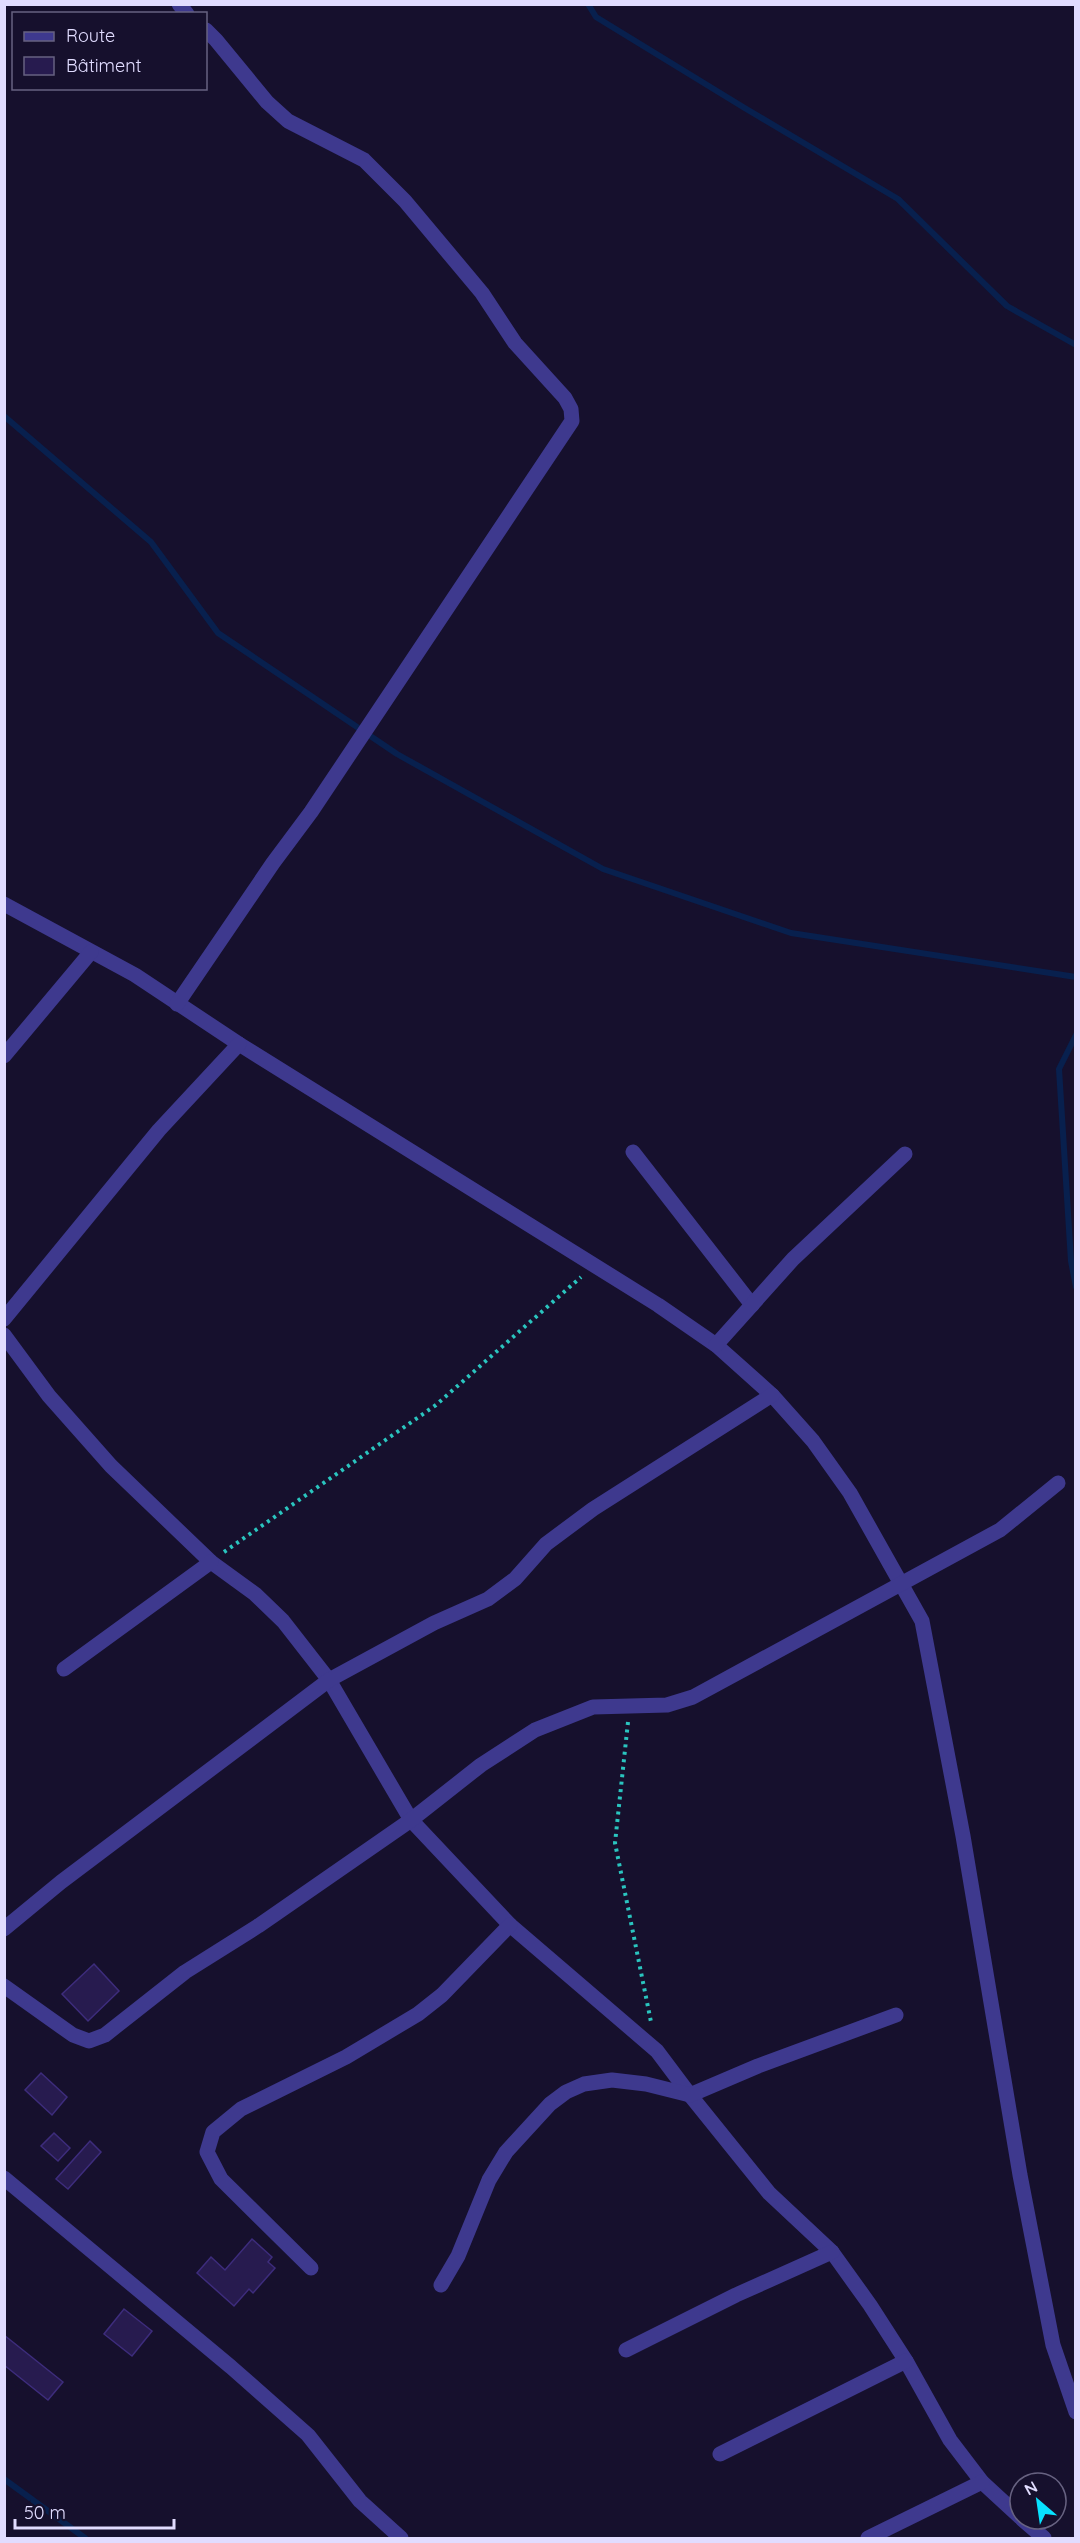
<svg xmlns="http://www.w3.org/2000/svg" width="1080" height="2543" font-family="Quicksand,sans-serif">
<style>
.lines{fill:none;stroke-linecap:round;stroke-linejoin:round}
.stream{stroke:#08204e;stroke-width:6}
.building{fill:#271b4f;stroke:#3d2c7c;stroke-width:1.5}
.path{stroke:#2ac5bf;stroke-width:4;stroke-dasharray:3 4.5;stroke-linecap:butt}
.minor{stroke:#3e398e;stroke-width:15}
</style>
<rect width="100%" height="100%" fill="#16102d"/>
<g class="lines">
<g class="stream">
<polyline points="588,4 596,17 743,107 898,199 1007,306 1076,345"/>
<polyline points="4,416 151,542 218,633 397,754 603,869 791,933 1076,977"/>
<polyline points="1076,1035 1059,1069 1071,1261 1076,1287"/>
<polyline points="4,2479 85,2538"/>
</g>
</g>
<g class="building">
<polygon points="94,1964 119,1991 88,2021 62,1994"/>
<polygon points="41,2073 67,2097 52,2115 25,2090"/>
<polygon points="54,2133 70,2148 58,2161 41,2146"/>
<polygon points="90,2141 101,2152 68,2189 56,2179"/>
<polygon points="252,2239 272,2257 268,2262 275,2268 253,2293 249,2289 234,2306 197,2273 211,2257 225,2270"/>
<polygon points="124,2309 152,2331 132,2356 104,2334"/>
<polygon points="4,2335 63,2382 48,2400 4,2365"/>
</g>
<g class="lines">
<g class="path">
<polyline points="224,1552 436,1405 581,1277"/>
<polyline points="628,1722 615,1843 651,2022"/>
</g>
<g class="minor">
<polyline points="179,4 187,14"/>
<polyline points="4,904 135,975 239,1044 658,1305 716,1345 772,1395 813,1441 850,1493 922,1621 963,1836 1020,2175 1053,2345 1076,2412"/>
<polyline points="177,1004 273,863 311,812 572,421 571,409 565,398 515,343 482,293 405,201 364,160 288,121 267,102 216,40 206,30"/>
<polyline points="4,1056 91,952"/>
<polyline points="633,1152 752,1305"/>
<polyline points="4,1319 159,1130 239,1044"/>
<polyline points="4,1335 49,1396 111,1466 211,1562 255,1594 283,1621 329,1680 411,1820 510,1925 657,2051 690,2095 769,2193 832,2252 870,2305 906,2361 950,2440 982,2482 1020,2517"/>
<polyline points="716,1345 793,1259 905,1154"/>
<polyline points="64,1669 211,1562"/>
<polyline points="4,1929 61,1882 329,1680 434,1623 488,1599 515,1579 546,1544 593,1509 772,1395"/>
<polyline points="4,1986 73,2035 89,2041 105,2035 185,1972 258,1926 411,1820 481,1765 535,1730 593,1707 667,1705 693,1697 1000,1530 1058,1483"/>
<polyline points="4,2178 231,2367 308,2435 360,2501 401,2538"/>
<polyline points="311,2268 221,2179 207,2152 213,2132 241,2109 346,2057 418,2014 442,1995 510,1925"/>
<polyline points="441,2285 458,2256 489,2180 506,2152 550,2104 566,2092 584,2084 612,2080 646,2084 690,2095 758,2066 896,2015"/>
<polyline points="626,2350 736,2295 832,2252"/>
<polyline points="720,2454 906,2361"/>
<polyline points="1022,2519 1044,2538"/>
<polyline points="868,2538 982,2482"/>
</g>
</g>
<rect width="1080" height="2543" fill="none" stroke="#e1dcff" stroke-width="12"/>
<rect x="12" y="12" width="195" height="78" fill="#16102d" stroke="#676281" stroke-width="1.5"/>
<rect x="24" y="32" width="30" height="9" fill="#3e398e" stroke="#676281" stroke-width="1.5"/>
<text x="66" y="42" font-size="18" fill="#e1dcff">Route</text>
<rect x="24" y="57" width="30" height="18" fill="#271b4f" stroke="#676281" stroke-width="1.5"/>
<text x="66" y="72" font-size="18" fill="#e1dcff">Bâtiment</text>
<g transform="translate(1038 2501) rotate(331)"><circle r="28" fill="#16102d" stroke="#676281" stroke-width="1.5"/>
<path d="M0-4.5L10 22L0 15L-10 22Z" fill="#08e2ff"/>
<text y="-9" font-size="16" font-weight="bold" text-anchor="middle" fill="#e1dcff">N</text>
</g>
<path d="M15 2519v9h159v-9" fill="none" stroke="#e1dcff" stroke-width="3"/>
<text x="24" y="2519" font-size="18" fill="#e1dcff" stroke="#16102d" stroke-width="4.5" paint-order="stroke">50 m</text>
</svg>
